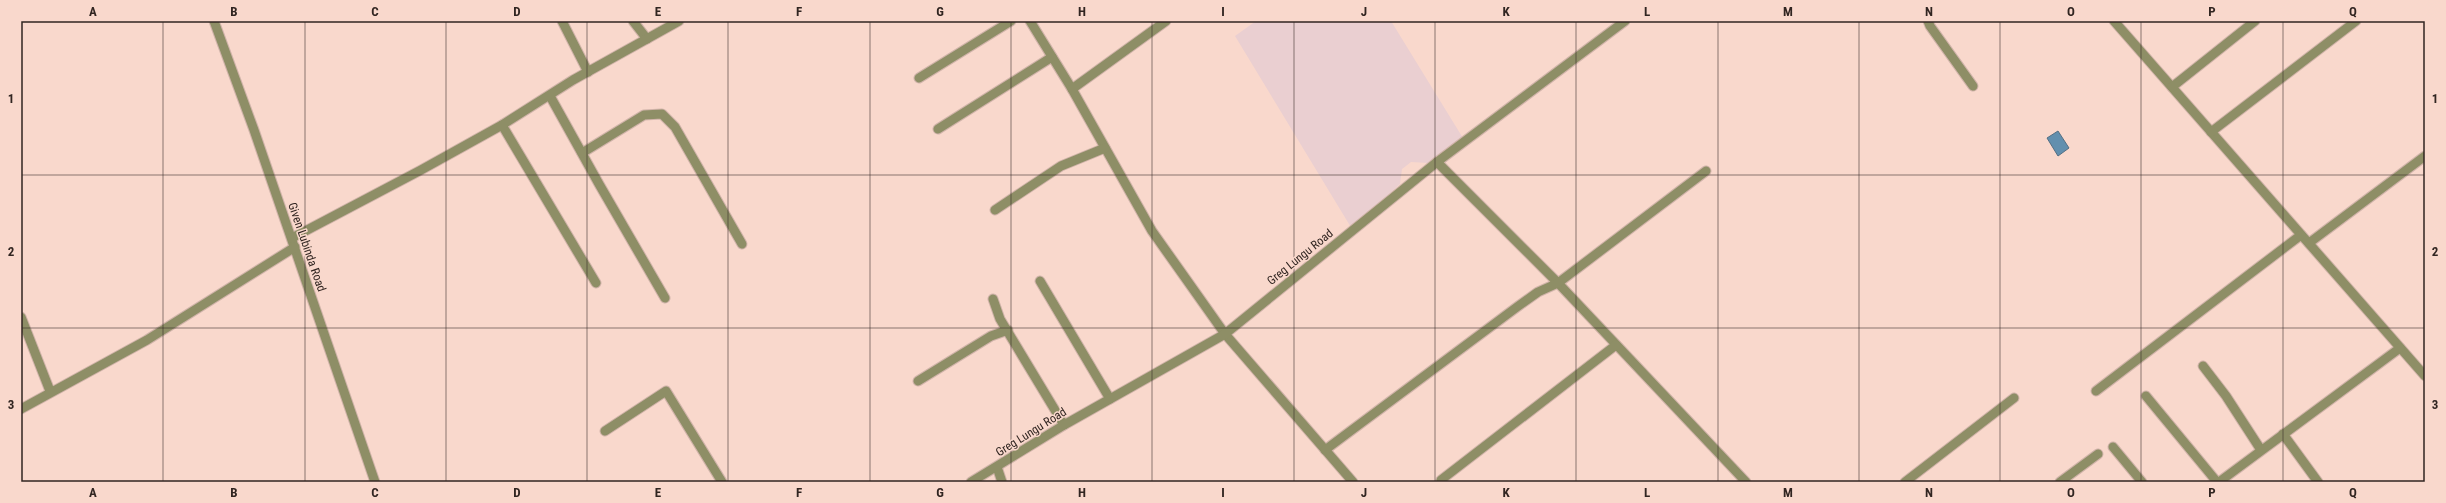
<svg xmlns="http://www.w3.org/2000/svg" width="2446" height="503" font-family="'Roboto Condensed',sans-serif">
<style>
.education{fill:#eacfd1}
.water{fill:#628fae;stroke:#536f84}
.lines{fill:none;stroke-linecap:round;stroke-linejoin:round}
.minor-casing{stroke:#d1b4aa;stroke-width:11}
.minor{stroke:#8e8e66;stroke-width:9}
.grid{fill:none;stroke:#312521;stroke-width:1;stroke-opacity:0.55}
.labels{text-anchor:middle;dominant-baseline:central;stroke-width:3;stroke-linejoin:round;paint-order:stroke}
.street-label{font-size:12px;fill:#312521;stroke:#f9d8cc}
.neatline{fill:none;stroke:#312521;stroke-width:1.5}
.grid-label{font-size:13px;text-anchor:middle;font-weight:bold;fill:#312521}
</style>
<rect width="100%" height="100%" fill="#f9d8cc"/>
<polygon class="education" points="1256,21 1391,21 1466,143 1428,163 1411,162 1406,166 1402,169 1400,184 1352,229 1235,36"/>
<polygon class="water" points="2058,131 2069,148 2058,156 2047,138"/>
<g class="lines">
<g class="minor-casing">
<g id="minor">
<polyline points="214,21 254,130 375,482"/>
<polyline points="562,21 588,72"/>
<polyline points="633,21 647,39"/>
<polyline points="1030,21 1072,89 1152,231 1225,334 1353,482"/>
<polyline points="1928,21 1930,26 1973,86"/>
<polyline points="2114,21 2425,376"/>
<polyline points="919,78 1011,21"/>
<polyline points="2172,87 2255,21"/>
<polyline points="1072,89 1166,21"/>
<polyline points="550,96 599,184 665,298"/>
<polyline points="502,125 596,283"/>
<polyline points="938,129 1052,57"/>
<polyline points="2211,132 2356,21"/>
<polyline points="582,153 644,115 662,114 675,127 742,244"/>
<polyline points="1437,162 1558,283 1746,482"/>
<polyline points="995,210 1061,166 1105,148"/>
<polyline points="292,238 421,170 502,125 573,80 679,21"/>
<polyline points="2309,243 2425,156"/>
<polyline points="1040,281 1110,399"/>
<polyline points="993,299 1000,319 1064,425"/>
<polyline points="21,317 50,391"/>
<polyline points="2203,366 2226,396 2261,450"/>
<polyline points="918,381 991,336 1008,330"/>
<polyline points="2096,391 2301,235"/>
<polyline points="2146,396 2217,482"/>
<polyline points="21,409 147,340 295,247"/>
<polyline points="605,431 666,391 722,482"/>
<polyline points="2283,434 2318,482"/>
<polyline points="2113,447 2142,482"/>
<polyline points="1325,450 1517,307 1538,292 1558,283 1706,171"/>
<polyline points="997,467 1002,482"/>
<polyline points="1441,480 1616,345"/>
<polyline points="971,482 1064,425 1225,334 1437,162 1625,21"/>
<polyline points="1905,482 2014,398"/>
<polyline points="2060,482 2098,454"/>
<polyline points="2219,482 2400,348"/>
</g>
</g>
<use href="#minor" class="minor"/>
</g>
<path class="grid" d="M163,21V482M305,21V482M446,21V482M587,21V482M728,21V482M870,21V482M1011,21V482M1152,21V482M1294,21V482M1435,21V482M1576,21V482M1718,21V482M1859,21V482M2000,21V482M2141,21V482M2283,21V482M21,175H2425M21,328H2425"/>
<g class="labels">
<g class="street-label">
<text transform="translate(307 247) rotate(71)">Given Lubinda Road</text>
<text transform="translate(1300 257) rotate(-39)">Greg Lungu Road</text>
<text transform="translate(1031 432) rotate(-32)">Greg Lungu Road</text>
</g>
</g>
<rect width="2446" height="503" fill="none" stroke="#f9d8cc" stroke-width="44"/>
<rect x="22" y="22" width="2402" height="459" class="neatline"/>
<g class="grid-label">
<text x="93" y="16">A</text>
<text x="234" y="16">B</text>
<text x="375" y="16">C</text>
<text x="517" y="16">D</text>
<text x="658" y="16">E</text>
<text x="799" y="16">F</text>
<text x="940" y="16">G</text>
<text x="1082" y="16">H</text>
<text x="1223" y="16">I</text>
<text x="1364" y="16">J</text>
<text x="1506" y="16">K</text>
<text x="1647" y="16">L</text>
<text x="1788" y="16">M</text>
<text x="1929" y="16">N</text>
<text x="2071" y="16">O</text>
<text x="2212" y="16">P</text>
<text x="2353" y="16">Q</text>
<text x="11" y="103">1</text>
<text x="2435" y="103">1</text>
<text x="11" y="256">2</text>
<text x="2435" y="256">2</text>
<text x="11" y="409">3</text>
<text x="2435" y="409">3</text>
<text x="93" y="497">A</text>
<text x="234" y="497">B</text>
<text x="375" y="497">C</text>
<text x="517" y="497">D</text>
<text x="658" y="497">E</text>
<text x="799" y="497">F</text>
<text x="940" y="497">G</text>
<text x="1082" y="497">H</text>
<text x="1223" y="497">I</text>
<text x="1364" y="497">J</text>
<text x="1506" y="497">K</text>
<text x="1647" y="497">L</text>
<text x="1788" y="497">M</text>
<text x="1929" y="497">N</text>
<text x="2071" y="497">O</text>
<text x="2212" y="497">P</text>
<text x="2353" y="497">Q</text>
</g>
</svg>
